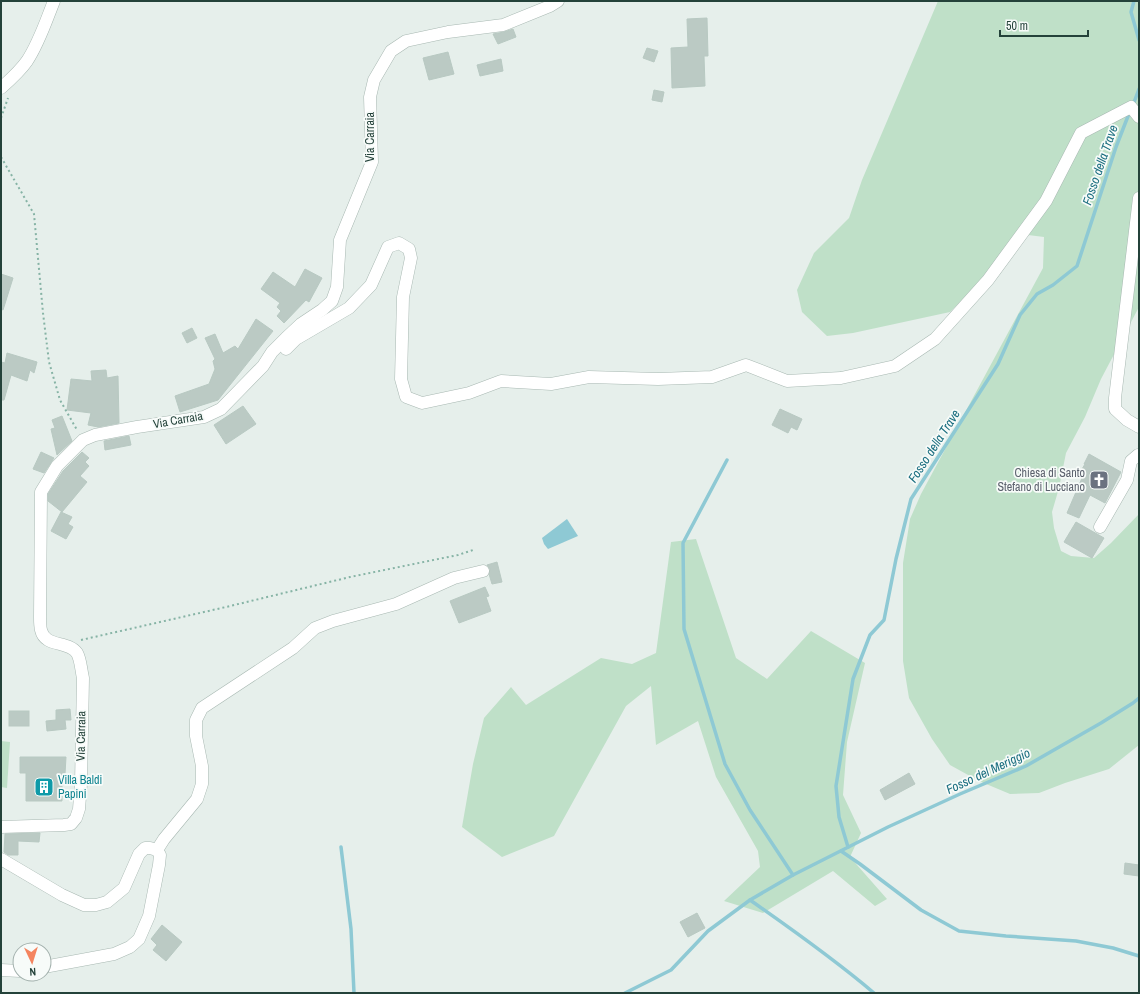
<svg xmlns="http://www.w3.org/2000/svg" width="1140" height="994" font-family="'Archivo Narrow',sans-serif">
<style>
.green{fill:#bfe0c8}
.water{fill:#8ec9d4}
.lines{fill:none;stroke-linecap:round;stroke-linejoin:round}
.stream{stroke:#8ec9d4;stroke-width:3.5}
.building{fill:#bbcac4;stroke:#b8c9c2}
.minor-casing{stroke:#a8b8b2;stroke-width:13}
.path{stroke:#86b3a5;stroke-width:2;stroke-dasharray:2 3;stroke-linecap:butt}
.minor{stroke:#fff;stroke-width:12}
.labels{text-anchor:middle;dominant-baseline:central;stroke-width:3.5;stroke-linejoin:round;paint-order:stroke}
.street-label{font-size:12px;fill:#24423a;stroke:#f7fbf9}
.worship-label{font-size:12px;fill:#5b616d;stroke:#f7fbf9;text-anchor:end}
.culture-label{font-size:12px;fill:#0d838f;stroke:#f7fbf9;text-anchor:start}
.water-label{font-size:13px;font-style:italic;fill:#1c6f80;stroke:#f7fbf9}
</style>
<rect width="100%" height="100%" fill="#e6efeb"/>
<g class="green">
<polygon points="938,1 1139,1 1139,307 1101,379 1085,417 1066,453 1059,488 1052,512 1054,528 1061,551 1071,556 1094,558 1111,543 1139,514 1139,745 1109,769 1065,783 1039,793 1010,794 979,781 950,765 932,739 909,698 903,661 903,563 910,519 921,494 1043,268 1044,237 1028,235 950,312 853,333 827,336 802,312 797,290 814,253 849,218 862,180"/>
<polygon points="696,539 736,658 767,679 811,631 865,663 847,742 843,795 861,833 850,857 887,899 875,906 833,871 763,913 724,901 760,867 758,851 716,777 698,721 656,745 651,686 626,706 554,836 502,857 462,827 473,764 484,718 511,687 526,705 601,658 632,664 656,653 671,542"/>
<polygon points="1,741 10,742 7,788 1,787"/>
</g>
<polygon class="water" points="567,519 578,536 548,549 544,544 542,538"/>
<g class="lines">
<g class="stream">
<polyline points="1134,1 1131,12 1139,40"/>
<polyline points="1133,105 1139,89"/>
<polyline points="727,460 683,543 684,629 725,764 750,810 793,875"/>
<polyline points="341,847 351,929 354,993"/>
<polyline points="848,847 839,817 836,786 853,679 870,635 884,620 896,559 911,499 998,364 1020,315 1037,294 1053,285 1077,266 1116,147 1130,111"/>
<polyline points="841,851 860,864 921,910 959,931 1006,936 1076,941 1113,948 1139,956"/>
<path d="M750,900C793,930 834,959 874,993"/>
<polyline points="625,993 671,970 708,931 750,900 793,875 888,827 960,794 1026,766 1101,723 1133,703 1139,698"/>
</g>
</g>
<g class="building">
<polygon points="707,18 708,56 704,56 705,86 672,88 671,48 688,47 687,19"/>
<polygon points="513,29 516,37 498,44 493,34 504,32"/>
<polygon points="647,48 658,51 654,62 643,58"/>
<polygon points="448,52 454,74 429,80 423,58"/>
<polygon points="501,59 503,71 480,76 477,65"/>
<polygon points="654,90 664,92 662,102 652,100"/>
<polygon points="305,269 322,278 309,302 306,300 284,323 277,316 281,311 277,307 280,303 261,289 273,272 295,287"/>
<polygon points="1,274 13,278 3,310 1,309"/>
<polygon points="256,319 273,331 218,400 180,412 175,396 209,384 215,369 213,361 215,359 205,338 215,334 223,353 235,346 238,349"/>
<polygon points="192,328 197,338 187,343 182,333"/>
<polygon points="7,353 37,362 34,373 30,370 27,381 11,375 4,400 1,400 1,362 5,363"/>
<polygon points="106,370 107,378 118,376 119,423 98,427 88,425 91,413 67,410 71,379 92,381 91,371"/>
<polygon points="243,406 256,424 226,444 214,425"/>
<polygon points="780,409 802,419 797,430 791,427 788,433 772,425"/>
<polygon points="62,416 72,441 57,455 51,429 55,428 52,420"/>
<polygon points="129,436 131,445 105,450 104,441"/>
<polygon points="41,452 54,458 44,473 33,469"/>
<polygon points="82,452 89,458 85,462 89,466 80,476 87,482 62,512 48,501 48,494 63,471"/>
<polygon points="1089,454 1121,472 1105,503 1090,495 1079,518 1067,513 1082,478 1078,476 1085,464 1084,464"/>
<polygon points="61,512 72,517 68,524 73,527 66,539 51,531"/>
<polygon points="1076,522 1104,538 1092,558 1064,542"/>
<polygon points="497,562 502,582 492,584 489,574 490,569 487,565"/>
<polygon points="485,587 489,596 486,597 491,611 459,623 450,601"/>
<polygon points="70,709 71,720 65,720 66,729 47,731 46,721 56,720 56,710"/>
<rect x="9" y="711" width="20" height="15"/>
<polygon points="20,757 66,757 65,774 62,774 62,801 26,801 26,773 20,773"/>
<polygon points="909,773 915,784 885,800 880,790"/>
<polygon points="40,833 39,842 18,841 18,855 8,855 4,852 5,834"/>
<polygon points="1125,863 1139,865 1139,876 1124,874"/>
<polygon points="697,913 705,928 688,937 680,922"/>
<polygon points="162,925 182,942 166,961 153,950 157,945 151,939"/>
</g>
<g class="lines">
<g class="minor-casing">
<g id="minor">
<path d="M1,88C10,80 20,71 27,61C39,43 46,21 54,1"/>
<polyline points="1139,198 1115,398 1115,409 1127,420 1139,427"/>
<polyline points="286,349 296,339 349,308 371,285 388,247 399,243 409,249 411,258 403,297 401,379 406,397 422,403 469,393 501,381 551,384 589,377 658,379 712,377 746,365 787,381 841,378 895,366 935,339 988,280 1046,201 1081,133 1131,107 1139,117"/>
<polyline points="1100,527 1127,480 1131,461 1138,455"/>
<path d="M1,827L64,825L71,824L76,818L79,809L81,784L83,678C81,670 81,660 77,653C68,640 45,648 41,630C40,626 40,621 40,617L41,492L57,466L83,440L95,435L137,427L204,417L221,409L263,366L272,352L286,338L301,324L322,310L332,301L337,287L340,240L372,162L370,97L374,80L391,51L406,41L448,32L503,25L550,6L558,1"/>
<polyline points="157,850 164,839 197,799 202,784 202,766 196,736 196,720 202,708 293,648 315,628 333,621 396,604 454,578 483,571"/>
<polyline points="1,859 62,895 84,905 96,905 107,902 124,888 139,854 145,848 150,848 157,850 160,855 159,865 149,916 139,939 130,947 114,954 44,967"/>
<polyline points="1,970 20,971"/>
</g>
</g>
<g class="path">
<polyline points="1,118 8,98"/>
<polyline points="1,157 34,214 43,313 49,362 60,400 77,430"/>
<polyline points="81,640 226,607 350,577 458,555 473,550"/>
</g>
<use href="#minor" class="minor"/>
</g>
<defs>
<g id="church-square" transform="scale(1)"><rect x="-9" y="-9" width="18" height="18" rx="4" fill="#6b7280" stroke="#f7fbf9"/><path d="M-1.2-6h2.4v3.5h3.3v2.4h-3.3V6h-2.4V-.1h-3.3v-2.4h3.3Z" fill="#fff"/></g>
<g id="building-square" transform="scale(1)"><rect x="-9" y="-9" width="18" height="18" rx="4" fill="#0f9aa8" stroke="#f7fbf9"/><path d="M-4-6H4V6H1V3H-1V6H-4ZM-2.5-4.3h1.7v1.8h-1.7ZM.8-4.3h1.7v1.8H.8ZM-2.5-1h1.7V.8h-1.7ZM.8-1h1.7V.8H.8Z" fill="#fff"/></g>
</defs>
<g fill-rule="evenodd">
<use href="#church-square" x="1099" y="480"/>
<use href="#building-square" x="44" y="787"/>
</g>
<g class="labels">
<g class="street-label">
<text transform="translate(370 137) rotate(-90)">Via Carraia</text>
<text transform="translate(178 420) rotate(-10)">Via Carraia</text>
<text transform="translate(81 736) rotate(-89)">Via Carraia</text>
</g>
<g class="worship-label">
<text x="1085" y="473">Chiesa di Santo<tspan x="1085" dy="14">Stefano di Lucciano</tspan></text>
</g>
<g class="culture-label">
<text x="58" y="780">Villa Baldi<tspan x="58" dy="14">Papini</tspan></text>
</g>
<g class="water-label">
<text transform="translate(1100 165) rotate(-71)">Fosso della Trave</text>
<text transform="translate(934 446) rotate(-57)">Fosso della Trave</text>
<text transform="translate(988 771) rotate(-25)">Fosso del Meriggio</text>
</g>
</g>
<rect width="1140" height="994" fill="none" stroke="#24423a" stroke-width="4"/>
<g transform="translate(32 962) rotate(176)"><circle r="19" fill="#f7fbf9" stroke="#a3b1ad"/>
<path d="M0-3L7 15L0 10L-7 15Z" fill="#f4845f"/>
<text y="-6" font-size="11" font-weight="bold" text-anchor="middle" fill="#24423a">N</text>
</g>
<path d="M1000 30v6h88v-6" fill="none" stroke="#24423a" stroke-width="2"/>
<text x="1006" y="30" font-size="12" fill="#24423a" stroke="#f7fbf9" stroke-width="3" paint-order="stroke">50 m</text>
</svg>
